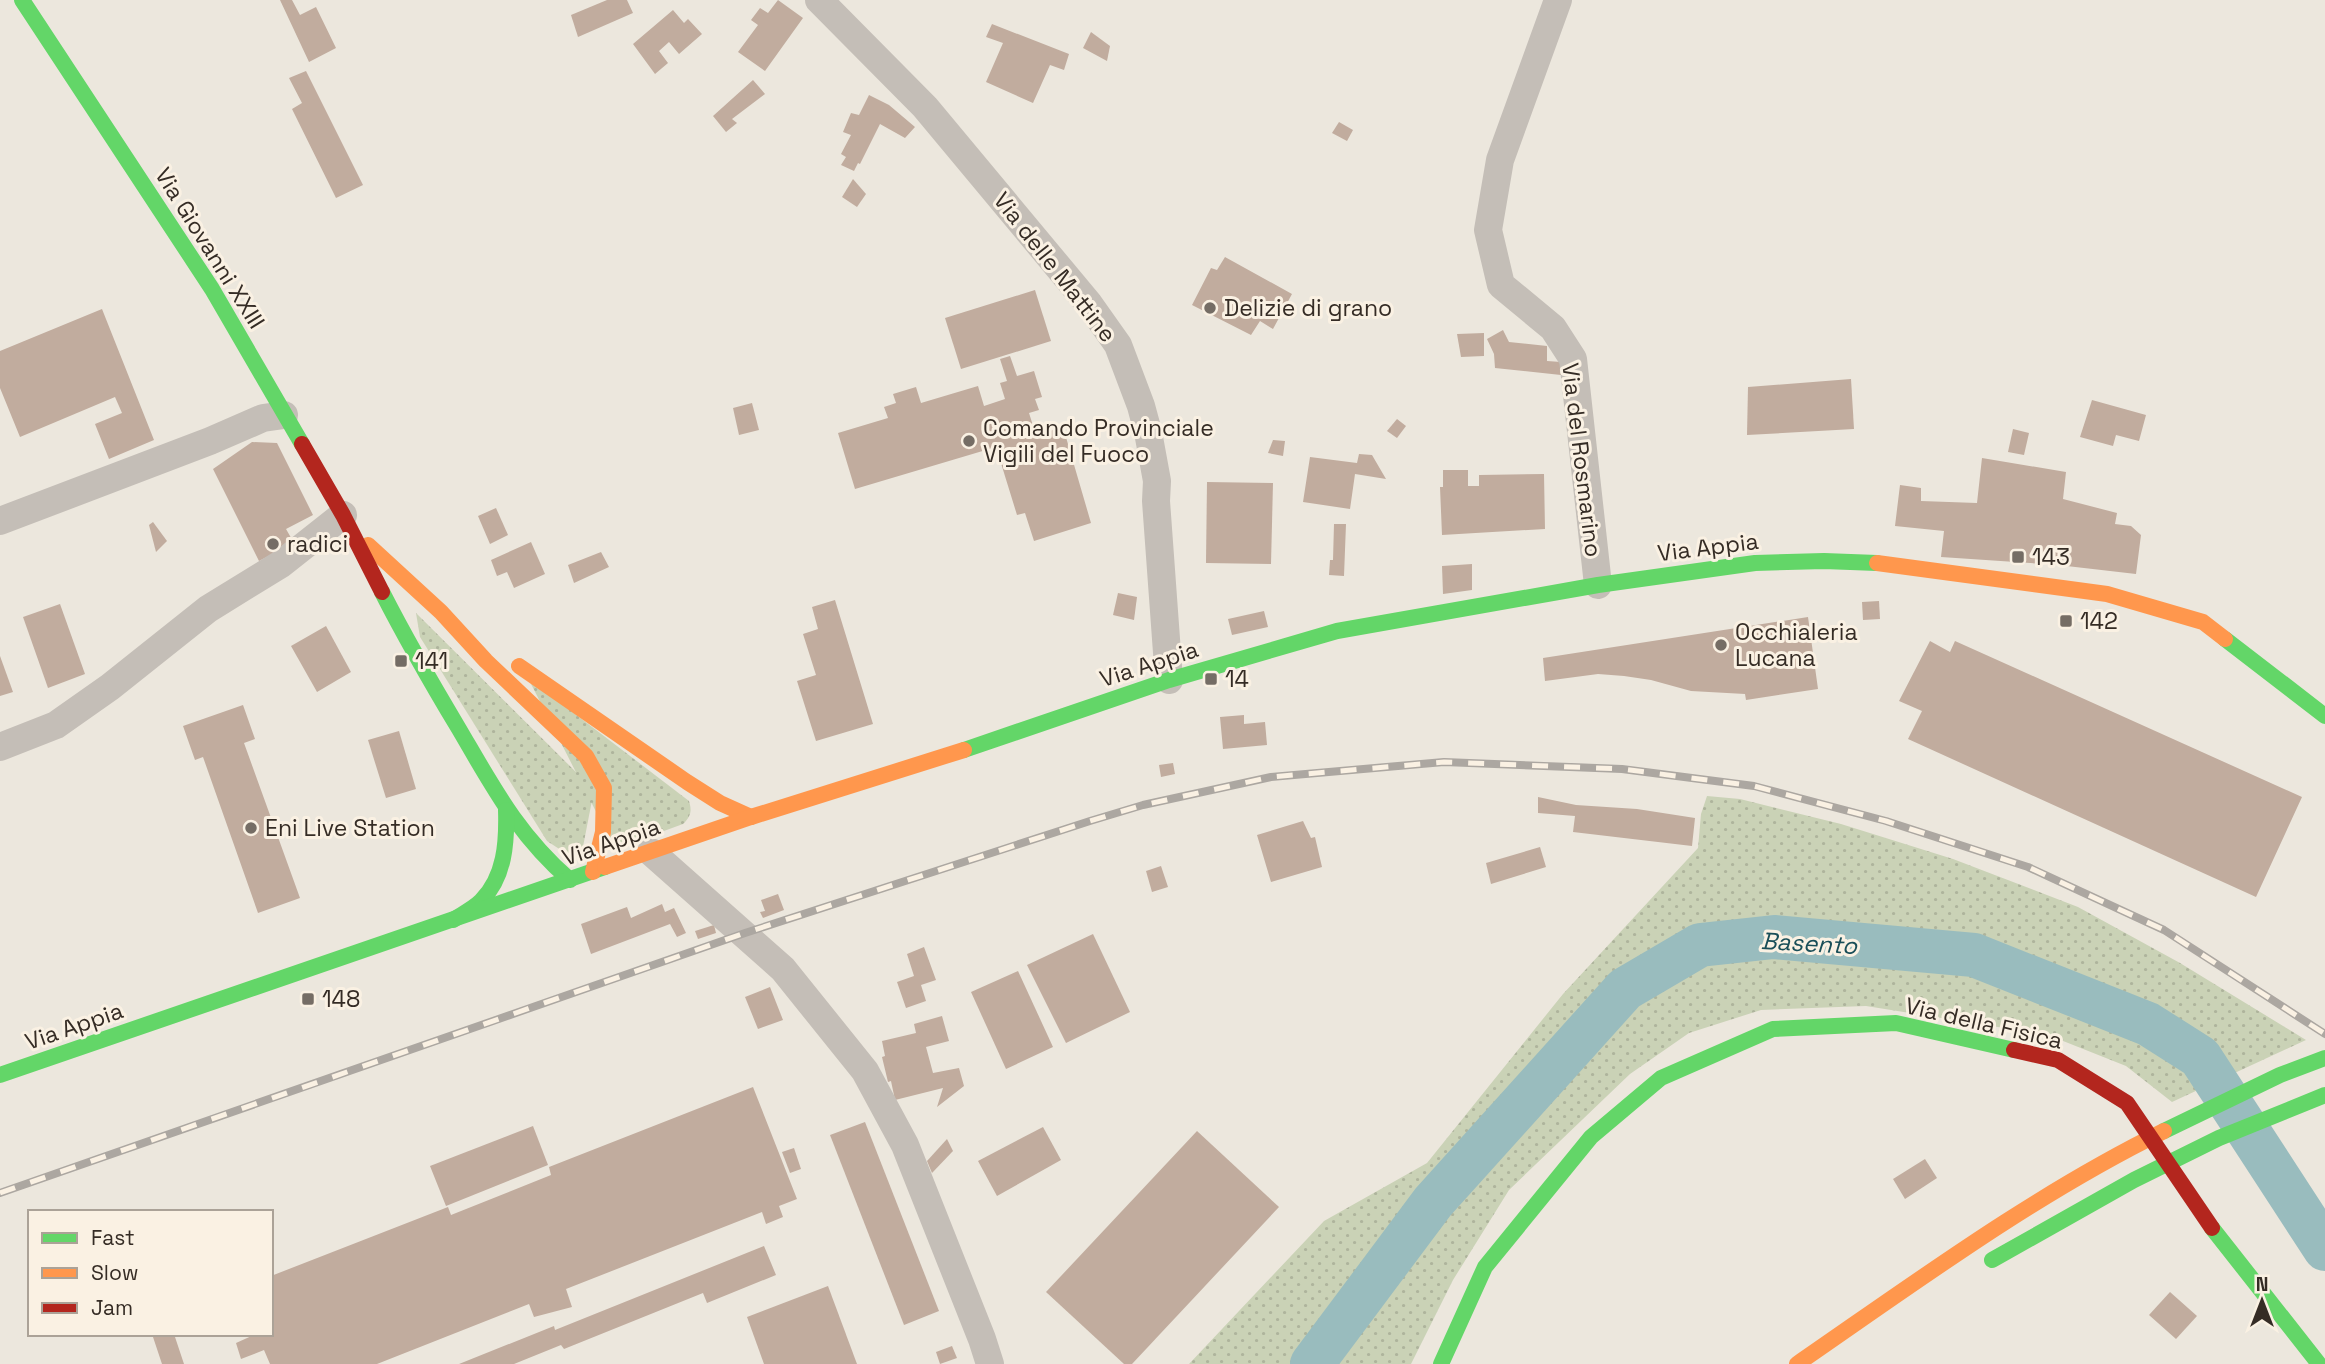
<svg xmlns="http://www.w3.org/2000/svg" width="2325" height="1364" font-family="'Space Grotesk',sans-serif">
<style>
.grass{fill:url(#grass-dots)}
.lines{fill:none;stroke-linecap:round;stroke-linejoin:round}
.river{stroke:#99bcbe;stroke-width:44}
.building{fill:#c1ac9e}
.street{stroke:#c4beb7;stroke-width:28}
.fast{stroke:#63d668;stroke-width:16}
.slow{stroke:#ff974d;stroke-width:16}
.jam{stroke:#b3261e;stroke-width:16}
.rail-casing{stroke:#aca7a1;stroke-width:8}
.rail{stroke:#faf1e3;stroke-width:5;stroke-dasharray:16;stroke-linecap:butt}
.poi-dot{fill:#756d65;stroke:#faf1e3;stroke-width:2.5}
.labels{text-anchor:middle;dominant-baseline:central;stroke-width:6;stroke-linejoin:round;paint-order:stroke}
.street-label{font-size:23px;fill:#352c25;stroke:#faf1e3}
.poi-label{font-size:23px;fill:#352c25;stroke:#faf1e3;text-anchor:start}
.water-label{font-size:24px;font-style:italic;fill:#194e58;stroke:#faf1e3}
</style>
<defs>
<pattern id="grass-dots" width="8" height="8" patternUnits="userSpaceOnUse" patternTransform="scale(1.75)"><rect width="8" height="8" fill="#cad2b6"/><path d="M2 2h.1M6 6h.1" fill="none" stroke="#aeb49c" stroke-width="1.8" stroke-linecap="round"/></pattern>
</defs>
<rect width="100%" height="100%" fill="#ece7dd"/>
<g class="grass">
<polygon points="416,613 594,790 581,857 570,856 547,841 420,637"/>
<path d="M528,678L689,801C692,811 691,816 683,824L615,849Z"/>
<polygon points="1707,796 1740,799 1841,824 1953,859 2078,907 2180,963 2306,1040 2172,1102 2126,1066 2048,1035 1866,1006 1761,1010 1689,1033 1630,1074 1509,1190 1453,1280 1411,1364 1189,1364 1324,1221 1427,1163 1563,994 1698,848 1701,814"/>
</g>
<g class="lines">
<polyline class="river" points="1312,1364 1433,1202 1625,989 1700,945 1774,937 1974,955 2148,1024 2200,1057 2325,1249"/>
</g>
<g class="building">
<polygon points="280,0 292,0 300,15 316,7 336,48 309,62"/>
<polygon points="607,0 627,0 633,13 578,37 571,15"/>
<polygon points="778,0 803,18 765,71 738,52 758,25 751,20 760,8 768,13"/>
<polygon points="673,10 684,23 688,19 702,34 679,54 669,42 659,51 668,63 655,74 633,44"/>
<polygon points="992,24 1069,54 1064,70 1050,65 1033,103 986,82 1003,43 986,37"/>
<polygon points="1091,32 1110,46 1107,61 1083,48"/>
<polygon points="306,71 363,185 336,198 292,109 302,103 289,78"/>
<polygon points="753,80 765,94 732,119 737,123 726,132 713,116"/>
<polygon points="869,95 889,105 915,127 905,138 880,124 860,164 858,163 854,171 841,165 846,157 841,154 851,135 843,132 851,113 859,115"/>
<polygon points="1339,122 1353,130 1347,141 1332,133"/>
<polygon points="853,179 866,194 857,207 842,197"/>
<polygon points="1225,257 1292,294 1273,329 1260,321 1251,335 1192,305 1211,268 1217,270"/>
<polygon points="1035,290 1051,341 961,369 945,318"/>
<polygon points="102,309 154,440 109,459 95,424 122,413 115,397 20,437 0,388 0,351"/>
<polygon points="1503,330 1509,342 1547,346 1547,361 1561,362 1561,375 1495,368 1494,354 1487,339"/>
<polygon points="1484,333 1484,356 1461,357 1457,334"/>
<polygon points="1010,356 1017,376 1034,371 1042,397 1035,399 1039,410 1029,413 1036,435 1063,427 1091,523 1034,541 1025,513 1017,515 996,447 855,489 838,433 888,418 884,407 896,403 893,394 916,387 921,403 978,386 984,406 1005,399 1000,383 1007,381 1000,359"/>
<polygon points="1851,379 1854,429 1747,435 1748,387"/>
<polygon points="2092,400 2146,415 2139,441 2116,435 2113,446 2080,437"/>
<polygon points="752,403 759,430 739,435 733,408"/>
<polygon points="1397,419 1406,426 1397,438 1387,431"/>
<polygon points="2013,429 2029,433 2024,455 2008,452"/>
<polygon points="1273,440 1285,441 1283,456 1268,453"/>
<polygon points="252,442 277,443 313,515 286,529 294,543 259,561 213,469"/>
<polygon points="1359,454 1372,455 1386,479 1355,474 1350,509 1303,502 1310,457 1357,463"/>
<polygon points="1982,458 2066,472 2063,499 2117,513 2115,524 2131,526 2141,535 2136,574 2058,565 1941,557 1944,531 1895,526 1900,485 1921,488 1921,501 1977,503"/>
<polygon points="1443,470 1468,470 1468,486 1479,486 1479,475 1544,474 1545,529 1442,535 1440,487 1443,487"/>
<polygon points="1207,482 1273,483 1271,564 1206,563"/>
<polygon points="496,508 508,535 490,544 478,516"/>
<polygon points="153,522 167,541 156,552 149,525"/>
<polygon points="1334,524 1346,524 1344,576 1329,575 1330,560 1333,560"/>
<polygon points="531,542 545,574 514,588 507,572 497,576 491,560"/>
<polygon points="601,552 609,567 574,583 568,565"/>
<polygon points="1472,564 1472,590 1443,594 1442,566"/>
<polygon points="1118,593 1137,597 1134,620 1113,615"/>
<polygon points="835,600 873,724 816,741 797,681 816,675 803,634 818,629 812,607"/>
<polygon points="1879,601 1880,619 1863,620 1862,602"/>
<polygon points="60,604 85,674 48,688 23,617"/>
<polygon points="1264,611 1268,627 1232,635 1228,619"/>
<polygon points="1808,617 1818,689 1746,700 1745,694 1691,691 1651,680 1624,676 1598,674 1545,681 1543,658"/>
<polygon points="326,626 351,672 317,692 291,646"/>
<polygon points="1930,641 1950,652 1955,641 2302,797 2256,897 1908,739 1922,711 1899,701"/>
<polygon points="0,656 13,692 0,696"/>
<polygon points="243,705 255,739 244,743 300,898 258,913 203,757 195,760 183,726"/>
<polygon points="1244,715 1244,724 1265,722 1267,745 1223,749 1220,717"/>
<polygon points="399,731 416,789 386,798 368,740"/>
<polygon points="1173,763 1175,774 1161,777 1159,765"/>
<polygon points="1538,797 1576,805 1637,809 1695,818 1692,846 1573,832 1575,816 1538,813"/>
<polygon points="1303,821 1311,838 1315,837 1322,867 1271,882 1257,835"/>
<polygon points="1540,847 1546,867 1491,884 1486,863"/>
<polygon points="1161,866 1168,887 1152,892 1146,871"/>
<polygon points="778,894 784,910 763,918 760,912 765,911 761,900"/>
<polygon points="662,904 665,912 674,908 686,933 677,937 670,924 591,954 581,924 627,907 631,918"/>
<polygon points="714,925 716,933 698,939 695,931"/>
<polygon points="1093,934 1130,1012 1066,1043 1027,965"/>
<polygon points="924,947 936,980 921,985 926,1001 906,1008 897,982 914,976 907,954"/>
<polygon points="1018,971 1053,1047 1006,1069 971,992"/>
<polygon points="770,987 783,1020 758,1029 745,997"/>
<polygon points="942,1016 949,1041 926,1047 933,1073 959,1068 964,1086 937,1107 943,1088 895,1100 891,1081 888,1082 882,1057 885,1056 882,1041 916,1033 914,1024"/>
<polygon points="753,1087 797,1199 779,1206 783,1217 766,1224 762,1212 566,1289 572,1307 534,1317 529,1304 377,1364 270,1364 264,1350 241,1359 236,1343 256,1334 271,1334 271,1276 448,1207 451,1215 551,1175 549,1167"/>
<polygon points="865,1122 939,1311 904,1325 830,1135"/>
<polygon points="533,1126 548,1165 446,1206 430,1166"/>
<polygon points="1043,1127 1061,1160 997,1196 978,1161"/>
<polygon points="1197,1131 1279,1207 1132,1364 1124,1364 1046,1292"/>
<polygon points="947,1139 953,1151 932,1173 927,1161"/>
<polygon points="794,1148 801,1169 790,1173 782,1152"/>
<polygon points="1925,1159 1937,1178 1905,1199 1893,1179"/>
<polygon points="764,1246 776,1275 707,1303 703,1293 564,1349 561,1345 514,1364 459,1364 554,1326 555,1330"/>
<polygon points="828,1286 857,1364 764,1364 747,1317"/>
<polygon points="2170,1292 2197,1316 2176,1339 2149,1315"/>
<polygon points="152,1334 174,1334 184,1364 162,1364"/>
<polygon points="952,1346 957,1358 940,1364 936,1352"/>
</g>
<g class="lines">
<g class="street">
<polyline points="819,0 925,107 1089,304 1118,345 1141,406 1148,432 1157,481 1156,501 1169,680"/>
<polyline points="1558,0 1500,160 1488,230 1501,285 1553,328 1573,359 1598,585"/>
<polyline points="0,521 210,441 263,418 284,415"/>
<polyline points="0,747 56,725 110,687 208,609 281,564 343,515"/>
<polyline points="651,852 783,969 865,1071 905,1145 982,1339 990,1364"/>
</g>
<g class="fast">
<polyline points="22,0 212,289 302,444"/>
<path d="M382,592C406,639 432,684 459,729C493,787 518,835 570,880"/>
<polyline points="2225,639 2325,716"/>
<polyline points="964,750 1169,680 1337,631 1598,585 1755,563 1824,561 1877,563"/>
<path d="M453,920C462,914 473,909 481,901C505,877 507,842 506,810"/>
<polyline points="0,1075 605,867"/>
<polyline points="2164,1131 2280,1075 2325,1058"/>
<polyline points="2212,1228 2319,1364"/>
<polyline points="1992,1260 2134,1180 2219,1138 2325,1095"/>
<polyline points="1441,1364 1485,1267 1591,1137 1661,1078 1773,1029 1896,1023 2014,1050"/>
</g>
<g class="slow">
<polyline points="368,545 441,612 486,661 586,756 604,788 603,832 593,872"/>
<polyline points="1877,563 2107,594 2203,622 2225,639"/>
<polyline points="519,666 687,782 720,803 751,817"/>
<polyline points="605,867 751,817 964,750"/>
<path d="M1797,1364C1916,1282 2034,1195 2164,1131"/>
</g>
<g class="jam">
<polyline points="302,444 343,515 382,592"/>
<polyline points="2014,1050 2058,1060 2127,1103 2212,1228"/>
</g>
<g class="rail-casing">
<polyline id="rail" points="0,1193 745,933 1090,821 1143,805 1271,777 1444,762 1622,769 1754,786 1886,821 2028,867 2164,930 2325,1034"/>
</g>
<use href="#rail" class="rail"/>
</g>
<g class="poi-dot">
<circle cx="1210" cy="308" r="7"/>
<circle cx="969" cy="441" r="7"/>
<circle cx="273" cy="544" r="7"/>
<rect x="2011" y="550" width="14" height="14" rx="3.5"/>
<rect x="2059" y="614" width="14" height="14" rx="3.5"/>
<circle cx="1721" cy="645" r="7"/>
<rect x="394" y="654" width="14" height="14" rx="3.5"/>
<rect x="1204" y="672" width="14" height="14" rx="3.5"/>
<circle cx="251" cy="828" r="7"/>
<rect x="301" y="992" width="14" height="14" rx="3.5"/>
</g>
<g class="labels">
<g class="street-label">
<text transform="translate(210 248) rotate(58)">Via Giovanni XXIII</text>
<text transform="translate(1055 267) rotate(52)">Via delle Mattine</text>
<text transform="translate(1582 460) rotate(83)">Via del Rosmarino</text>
<text transform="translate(1708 547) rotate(-7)">Via Appia</text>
<text transform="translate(1149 664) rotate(-18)">Via Appia</text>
<text transform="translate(611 842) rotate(-19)">Via Appia</text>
<text transform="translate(1984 1023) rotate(13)">Via della Fisica</text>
<text transform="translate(74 1026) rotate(-19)">Via Appia</text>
</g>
<g class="poi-label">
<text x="1224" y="308">Delizie di grano</text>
<text x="983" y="428">Comando Provinciale<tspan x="983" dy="26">Vigili del Fuoco</tspan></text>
<text x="287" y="544">radici</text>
<text x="2032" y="557">143</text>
<text x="2080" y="621">142</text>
<text x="1735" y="632">Occhialeria<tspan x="1735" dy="26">Lucana</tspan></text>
<text x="415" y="661">141</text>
<text x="1225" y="679">14</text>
<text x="265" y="828">Eni Live Station</text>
<text x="322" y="999">148</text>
</g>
<g class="water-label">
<text transform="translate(1809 943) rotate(3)">Basento</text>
</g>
</g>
<rect x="28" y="1210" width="245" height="126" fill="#faf1e3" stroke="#aba297" stroke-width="2"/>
<rect x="42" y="1233" width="35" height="10" fill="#63d668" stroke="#aba297" stroke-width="2"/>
<text x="91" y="1245" font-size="21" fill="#352c25">Fast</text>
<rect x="42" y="1268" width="35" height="10" fill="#ff974d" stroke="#aba297" stroke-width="2"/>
<text x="91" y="1280" font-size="21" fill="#352c25">Slow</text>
<rect x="42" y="1303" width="35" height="10" fill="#b3261e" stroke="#aba297" stroke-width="2"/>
<text x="91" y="1315" font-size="21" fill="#352c25">Jam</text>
<g transform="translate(2262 1301)" stroke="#faf1e3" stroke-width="5" paint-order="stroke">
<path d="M0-5L12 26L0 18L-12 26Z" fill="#352c25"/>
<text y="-10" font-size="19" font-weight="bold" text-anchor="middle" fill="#352c25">N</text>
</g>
</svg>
